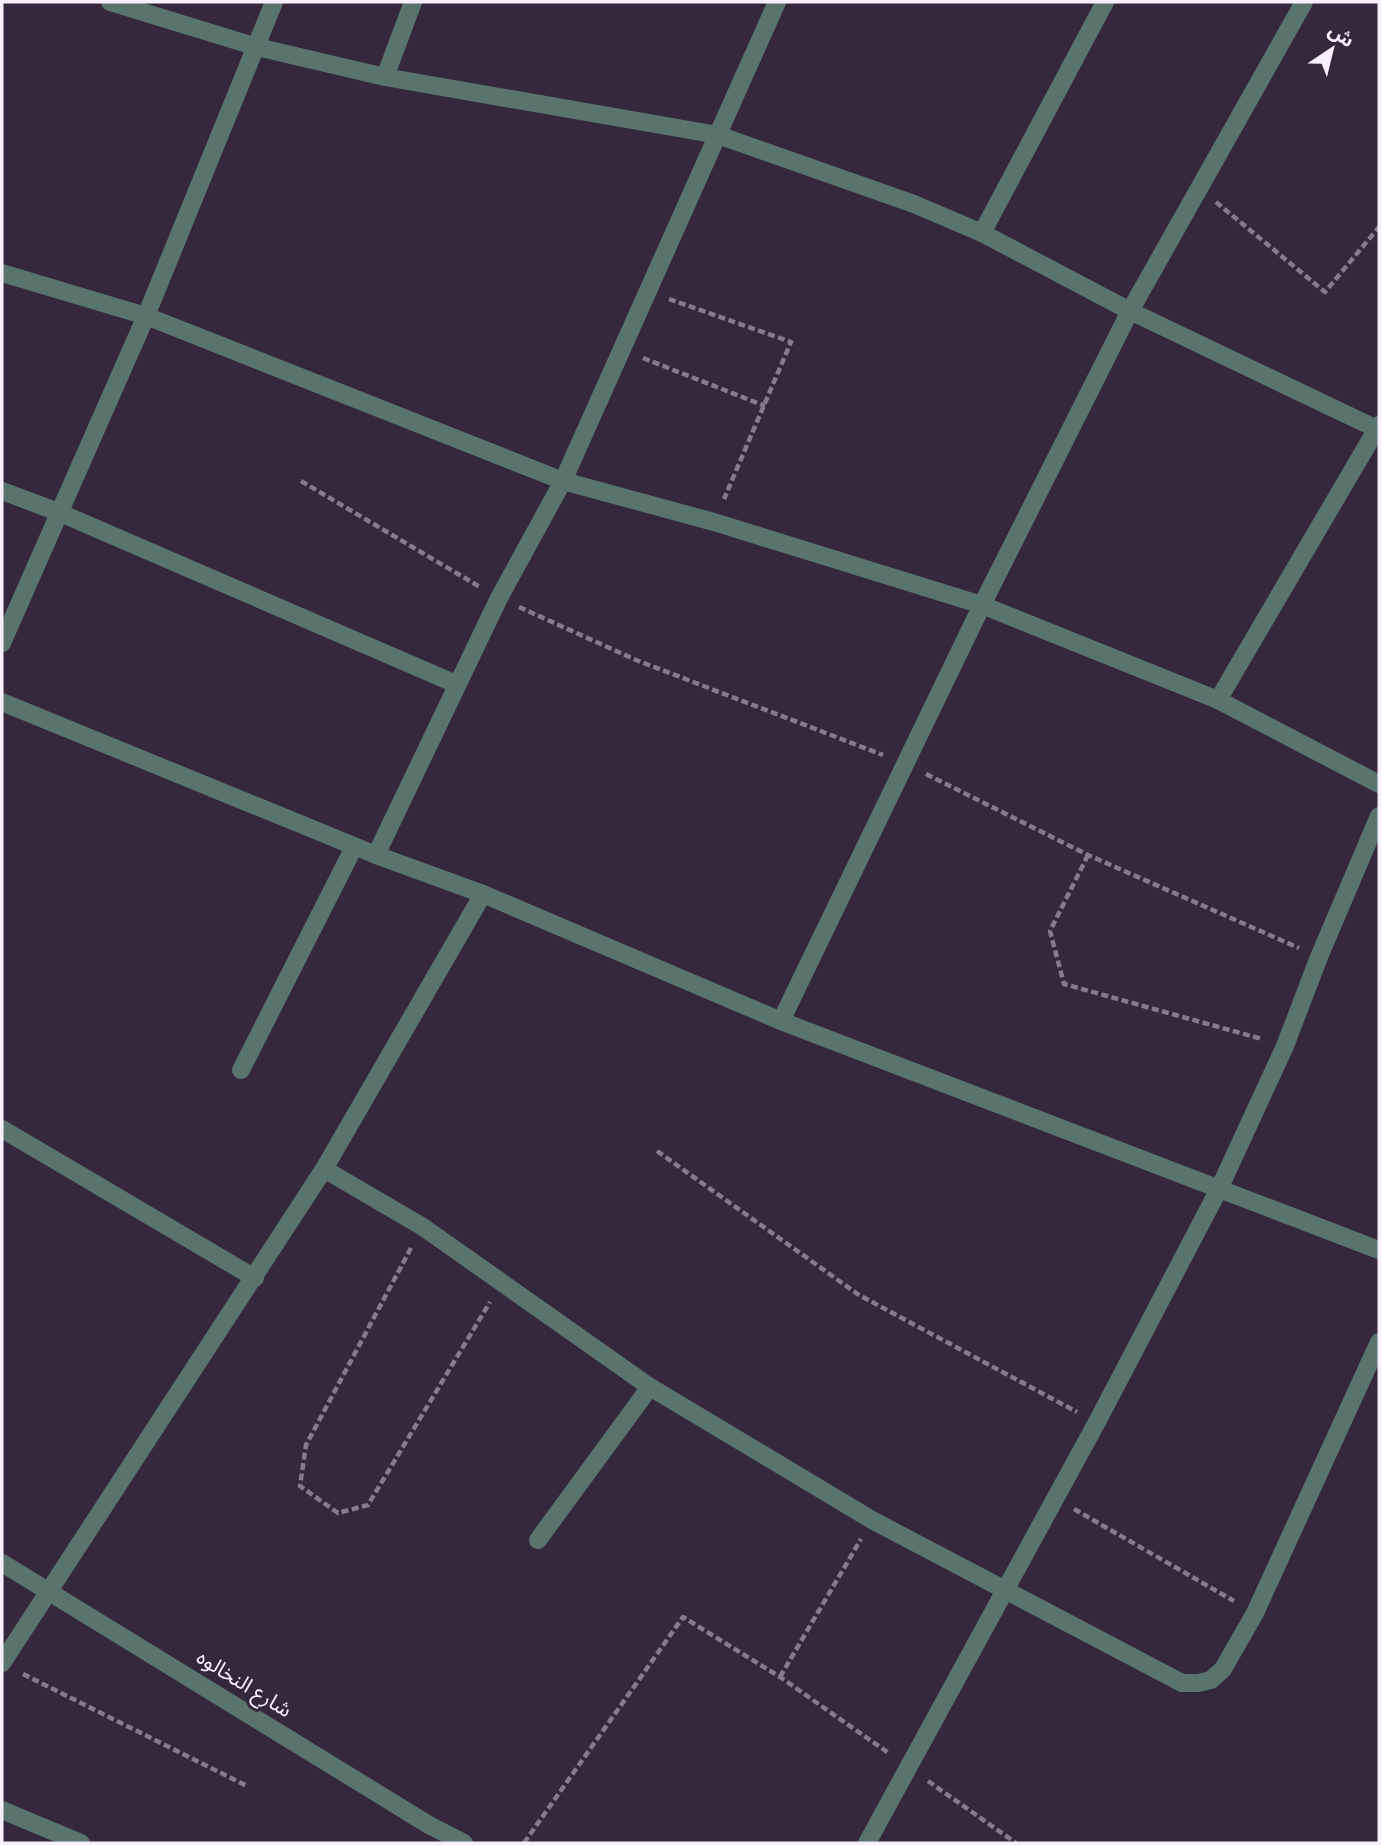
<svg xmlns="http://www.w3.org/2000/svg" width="1381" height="1845" font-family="'Varela Round','Noto Sans Arabic',sans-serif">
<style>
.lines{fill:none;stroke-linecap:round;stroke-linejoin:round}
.path{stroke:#867b8c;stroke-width:4.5;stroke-dasharray:7 3.5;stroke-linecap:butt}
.minor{stroke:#58746d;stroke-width:18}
.tertiary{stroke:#58746d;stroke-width:18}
.labels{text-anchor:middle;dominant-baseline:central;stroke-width:6;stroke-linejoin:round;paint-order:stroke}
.street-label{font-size:21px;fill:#f8effc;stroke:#35283c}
</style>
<rect width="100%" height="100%" fill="#35283c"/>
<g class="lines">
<g class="path">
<polyline points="1216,202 1325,292 1379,227"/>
<polyline points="669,299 791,342 724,499"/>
<polyline points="643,358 765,406"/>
<polyline points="301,481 480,587"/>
<polyline points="519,607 636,660 883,755"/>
<polyline points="926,774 1088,855 1299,948"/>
<polyline points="1088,855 1050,931 1064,984 1262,1039"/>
<polyline points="657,1151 859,1295 1077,1412"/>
<polyline points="411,1248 306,1445 300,1486 338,1513 368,1505 490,1302"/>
<polyline points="1074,1509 1234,1601"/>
<polyline points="23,1674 247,1786"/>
<polyline points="780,1677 861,1539"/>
<polyline points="928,1781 1016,1843"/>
<polyline points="524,1843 683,1617 780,1677 890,1754"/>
</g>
<g class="minor">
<polyline points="110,2 257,47 385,77 718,135 914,204 982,233 1130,311 1379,430"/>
<polyline points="385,77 413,2"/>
<polyline points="982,233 1105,2"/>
<polyline points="2,273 146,316 563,481 714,522 982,605 1218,700 1379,784"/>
<polyline points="2,491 58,512 456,684"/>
<polyline points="2,643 146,316 274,2"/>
<polyline points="1218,700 1379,425"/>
<polyline points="2,702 376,855 483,894 781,1021 1379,1250"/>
<polyline points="376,855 499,598 563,481 777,2"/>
<polyline points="781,1021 982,605 1130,311 1304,2"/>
<polyline points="241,1070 354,847"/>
<polyline points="2,1129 255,1278"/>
<polyline points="324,1169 423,1227 650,1387 872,1520 1182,1683 1198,1683 1211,1680 1223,1669 1255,1613 1379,1342"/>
<polyline points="538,1540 650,1387"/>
<polyline points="2,1563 429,1825 464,1843"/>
<polyline points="2,1663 324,1169 483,894"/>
<polyline points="867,1843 1097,1422 1219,1189 1285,1046 1319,957 1379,816"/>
</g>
<polyline class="tertiary" points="2,1810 81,1843"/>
</g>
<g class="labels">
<g class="street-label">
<text transform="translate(244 1684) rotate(32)">شارع النخالوه</text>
</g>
</g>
<rect width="1381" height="1845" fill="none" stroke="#f8effc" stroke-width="7"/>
<g transform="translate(1332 49) rotate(35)" stroke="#35283c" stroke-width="5" paint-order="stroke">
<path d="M0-5L12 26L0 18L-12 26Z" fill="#f8effc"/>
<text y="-10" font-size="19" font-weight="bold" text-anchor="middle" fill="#f8effc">ش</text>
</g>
</svg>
